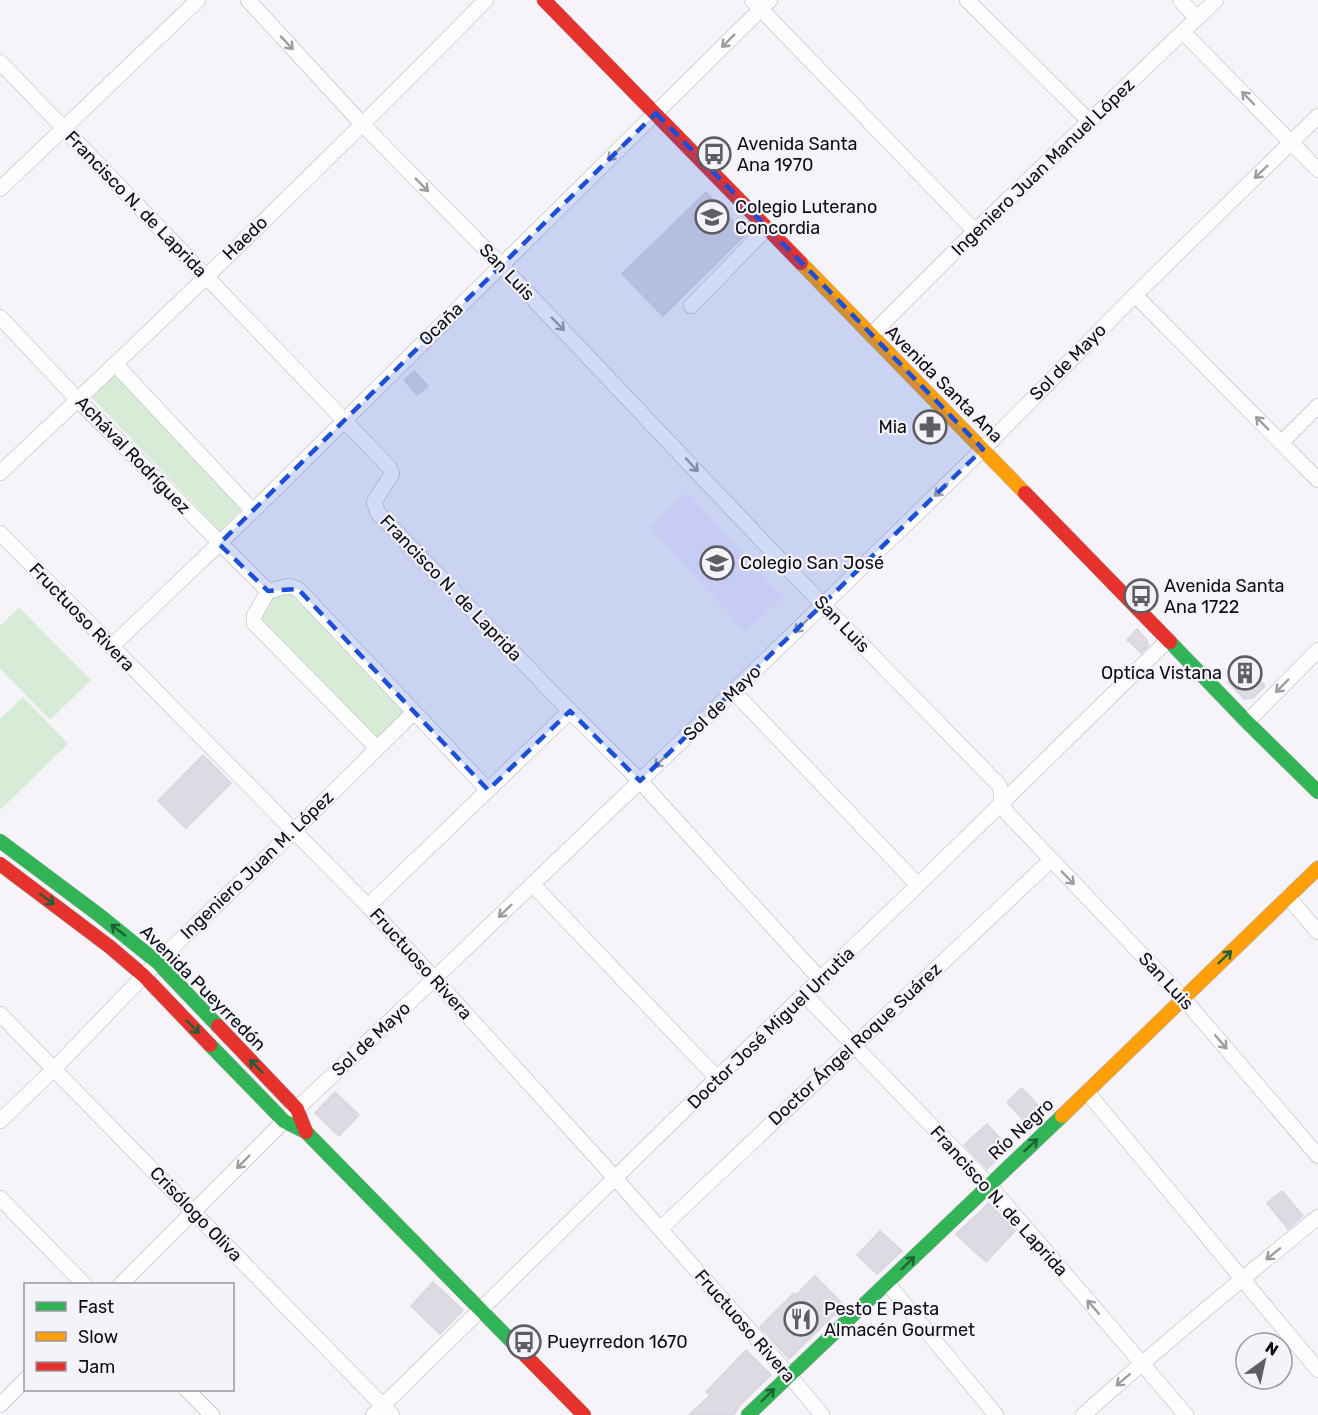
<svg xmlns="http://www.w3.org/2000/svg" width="1318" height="1415" font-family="Rubik,sans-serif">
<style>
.built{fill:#f0ecfb}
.green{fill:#d7ecd7}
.building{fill:#dddae3;stroke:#d9d5de;stroke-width:1.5}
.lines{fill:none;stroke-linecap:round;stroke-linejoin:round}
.street-casing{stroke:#b3b0b8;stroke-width:16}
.fast-casing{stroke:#b3b0b8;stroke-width:15}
.slow-casing{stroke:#b3b0b8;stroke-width:15}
.jam-casing{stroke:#b3b0b8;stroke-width:15}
.street{stroke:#fefdfe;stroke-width:15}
.fast{stroke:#30b455;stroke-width:14}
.slow{stroke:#ff9f0a;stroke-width:14}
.jam{stroke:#e5322d;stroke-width:14}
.oneway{stroke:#9e9da1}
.oneway2{stroke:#206036}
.marked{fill:#1d4ed8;fill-opacity:0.2;stroke:#1d4ed8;stroke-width:4.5;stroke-dasharray:12 8;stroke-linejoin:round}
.labels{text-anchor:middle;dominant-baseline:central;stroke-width:4.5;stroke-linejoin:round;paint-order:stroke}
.poi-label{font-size:18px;fill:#0f0c16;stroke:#f5f3fa;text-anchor:start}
.street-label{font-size:18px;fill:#0f0c16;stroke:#f5f3fa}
</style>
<rect width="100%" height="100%" fill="#f6f4f9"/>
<polygon class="built" points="687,492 783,598 745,631 650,527"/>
<g class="green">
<polygon points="114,372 243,508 220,531 89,395"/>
<polygon points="297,594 410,713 378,744 259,622 271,595"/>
<polygon points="19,607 91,680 50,720 0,668 0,626"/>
<polygon points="23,697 68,744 0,810 0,719"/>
</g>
<g class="building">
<polygon points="706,192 745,235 663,316 622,274"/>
<polygon points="414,371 428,386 417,395 404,380"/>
<polygon points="928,414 943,430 933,440 917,424"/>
<polygon points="1137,629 1147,640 1148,646 1141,653 1127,640"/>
<polygon points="1245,665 1265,686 1253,698 1244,699 1228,682"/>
<polygon points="203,755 231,783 186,828 158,801"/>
<polygon points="1022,1088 1043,1111 1028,1125 1007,1102"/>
<polygon points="335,1092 359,1115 339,1136 315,1113"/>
<polygon points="987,1124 1009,1148 987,1169 964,1145"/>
<polygon points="1282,1191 1303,1216 1288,1229 1267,1203"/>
<polygon points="989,1203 1015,1231 986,1262 956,1234"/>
<polygon points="880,1231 902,1251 877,1274 857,1255"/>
<polygon points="815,1276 844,1305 789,1359 760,1327 794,1293 796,1295"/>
<polygon points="433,1282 463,1310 440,1334 411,1306"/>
<polygon points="746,1350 771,1375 739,1406 734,1415 689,1415 710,1395 706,1392"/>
</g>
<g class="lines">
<g class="street-casing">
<g id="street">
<polyline points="248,0 363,125 501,265 823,605 999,785 1001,791 1002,802 1007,813 1183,998 1318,1156"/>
<polyline points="752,0 975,231"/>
<polyline points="967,0 1089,121"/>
<polyline points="1180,0 1197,18"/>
<polyline points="1183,32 1318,170"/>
<polyline points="0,62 389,467 392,474 374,502 378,513 570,711 640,781 821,980"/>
<polyline points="0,189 198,0"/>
<polyline points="1135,295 1318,480"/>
<polyline points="691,306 767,228"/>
<polyline points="0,317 78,400 268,591"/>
<polyline points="871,335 975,231 1216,0"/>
<polyline points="115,364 253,511"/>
<polyline points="1282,442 1318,406"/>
<path d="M0,473C165,318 328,161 486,0"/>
<polyline points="0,533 368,906 616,1179 789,1375 822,1415"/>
<polyline points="111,647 253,511 770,0"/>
<polyline points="734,692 918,885"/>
<polyline points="1247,722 1318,650"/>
<polyline points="377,748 254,623 254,616 268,591 289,586 298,589 488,790"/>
<polyline points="532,884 717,1078"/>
<polyline points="1288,897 1318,932"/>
<polyline points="368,906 570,711"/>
<polyline points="805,995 989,1185 1186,1415"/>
<polyline points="0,1014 392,1415"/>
<polyline points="1087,1092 1318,1370"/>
<polyline points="0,1121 54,1069 157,962 294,831 414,712"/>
<polyline points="0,1198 84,1284"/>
<polyline points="660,1229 1051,860"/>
<polyline points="887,1283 996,1415"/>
<polyline points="121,1284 284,1121 434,979 823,605 983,449 1135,295 1318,116"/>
<polyline points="187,1390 212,1415"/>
<polyline points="0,1405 26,1379"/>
<polyline points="373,1415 717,1078 918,885 1168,640"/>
<path d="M1083,1415C1160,1347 1238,1282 1318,1217"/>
</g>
</g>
<g class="fast-casing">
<g id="fast">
<polyline points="1170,642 1247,722 1318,792"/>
<polyline points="0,841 99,915 157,962 218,1026"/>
<polyline points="210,1045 284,1121 306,1132 518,1348"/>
<polyline points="748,1415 1062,1116"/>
</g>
</g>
<g class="slow-casing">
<g id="slow">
<polyline points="801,263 1025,493"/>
<polyline points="1062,1116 1318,868"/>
</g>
</g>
<g class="jam-casing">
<g id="jam">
<polyline points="544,0 801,263"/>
<polyline points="1025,493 1170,642"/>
<polyline points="0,864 110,947 144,976 210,1045"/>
<polyline points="218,1026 297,1109 306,1132"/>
<polyline points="518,1348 584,1415"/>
</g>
</g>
<use href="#street" class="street"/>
<use href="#fast" class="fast"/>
<use href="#slow" class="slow"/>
<use href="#jam" class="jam"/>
</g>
<defs><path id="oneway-shaft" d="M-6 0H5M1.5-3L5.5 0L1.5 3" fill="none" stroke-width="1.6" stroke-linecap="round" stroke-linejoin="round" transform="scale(1.5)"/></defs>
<g class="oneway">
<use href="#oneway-shaft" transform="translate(728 41) rotate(135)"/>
<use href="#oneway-shaft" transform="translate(287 43) rotate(47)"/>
<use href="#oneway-shaft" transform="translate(1248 98) rotate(-134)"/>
<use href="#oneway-shaft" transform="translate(614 154) rotate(135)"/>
<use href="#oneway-shaft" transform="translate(1261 172) rotate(136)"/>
<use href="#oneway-shaft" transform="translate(422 185) rotate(45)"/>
<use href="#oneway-shaft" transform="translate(558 324) rotate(46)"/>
<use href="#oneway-shaft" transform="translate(1262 423) rotate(-135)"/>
<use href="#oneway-shaft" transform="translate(692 465) rotate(47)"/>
<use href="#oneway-shaft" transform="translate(941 490) rotate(136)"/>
<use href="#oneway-shaft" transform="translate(801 626) rotate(136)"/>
<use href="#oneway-shaft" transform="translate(1282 686) rotate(135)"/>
<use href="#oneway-shaft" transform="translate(661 761) rotate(136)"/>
<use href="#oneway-shaft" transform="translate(1068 878) rotate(46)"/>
<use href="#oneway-shaft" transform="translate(505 911) rotate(136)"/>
<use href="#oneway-shaft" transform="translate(1221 1042) rotate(49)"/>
<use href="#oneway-shaft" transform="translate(243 1162) rotate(135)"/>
<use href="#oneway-shaft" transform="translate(1273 1254) rotate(141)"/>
<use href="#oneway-shaft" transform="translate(1093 1307) rotate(-131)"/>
<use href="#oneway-shaft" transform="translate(1123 1380) rotate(139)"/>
</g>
<g class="oneway2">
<use href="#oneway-shaft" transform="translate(47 899) rotate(37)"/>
<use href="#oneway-shaft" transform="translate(118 930) rotate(-142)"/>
<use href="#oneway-shaft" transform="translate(1225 957) rotate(-44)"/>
<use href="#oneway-shaft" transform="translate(193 1027) rotate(46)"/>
<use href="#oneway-shaft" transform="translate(256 1066) rotate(-134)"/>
<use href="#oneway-shaft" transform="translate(1031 1145) rotate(-43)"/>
<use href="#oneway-shaft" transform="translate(908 1263) rotate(-44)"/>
<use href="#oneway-shaft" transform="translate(768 1395) rotate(-44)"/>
</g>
<path class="marked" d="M656,113L983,449L640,781L570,711L488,790L298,589L268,591L219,544Z"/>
<defs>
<g id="bus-ring" transform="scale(1.725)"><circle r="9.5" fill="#f5f3fa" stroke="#605d65" stroke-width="1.5"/><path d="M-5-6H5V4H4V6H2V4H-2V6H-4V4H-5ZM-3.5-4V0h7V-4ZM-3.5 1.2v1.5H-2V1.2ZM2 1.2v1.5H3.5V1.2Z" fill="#605d65"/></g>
<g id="school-ring" transform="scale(1.725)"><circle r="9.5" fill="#f5f3fa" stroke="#605d65" stroke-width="1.5"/><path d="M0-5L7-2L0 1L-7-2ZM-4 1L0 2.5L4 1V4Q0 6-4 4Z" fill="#605d65"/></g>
<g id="pharmacy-ring" transform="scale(1.725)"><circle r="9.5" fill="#f5f3fa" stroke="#605d65" stroke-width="1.5"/><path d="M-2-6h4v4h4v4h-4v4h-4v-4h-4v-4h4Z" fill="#605d65"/></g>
<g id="building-ring" transform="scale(1.725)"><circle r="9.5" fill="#f5f3fa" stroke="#605d65" stroke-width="1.5"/><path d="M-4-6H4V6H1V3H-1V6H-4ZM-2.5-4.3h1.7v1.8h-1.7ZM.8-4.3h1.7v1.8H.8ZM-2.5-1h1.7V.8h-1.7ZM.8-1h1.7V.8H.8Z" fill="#605d65"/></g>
<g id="restaurant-ring" transform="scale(1.725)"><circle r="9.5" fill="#f5f3fa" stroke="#605d65" stroke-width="1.5"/><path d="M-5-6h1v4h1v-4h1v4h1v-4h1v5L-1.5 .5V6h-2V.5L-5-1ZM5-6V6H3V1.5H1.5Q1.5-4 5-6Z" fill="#605d65"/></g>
</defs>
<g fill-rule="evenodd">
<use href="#bus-ring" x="714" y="154"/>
<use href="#school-ring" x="712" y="217"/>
<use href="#pharmacy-ring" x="930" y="427"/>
<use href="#school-ring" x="717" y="563"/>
<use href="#bus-ring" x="1141" y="596"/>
<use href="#building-ring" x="1245" y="673"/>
<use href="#restaurant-ring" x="801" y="1319"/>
<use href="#bus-ring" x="524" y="1342"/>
</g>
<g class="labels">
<g class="poi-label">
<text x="737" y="144">Avenida Santa<tspan x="737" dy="21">Ana 1970</tspan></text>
<text x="735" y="207">Colegio Luterano<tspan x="735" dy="21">Concordia</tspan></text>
<text x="907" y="427" text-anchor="end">Mia</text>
<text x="740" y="563">Colegio San José</text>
<text x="1164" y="586">Avenida Santa<tspan x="1164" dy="21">Ana 1722</tspan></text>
<text x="1222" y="673" text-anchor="end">Optica Vistana</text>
<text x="824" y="1309">Pesto E Pasta<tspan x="824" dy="21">Almacén Gourmet</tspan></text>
<text x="547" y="1342">Pueyrredon 1670</text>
</g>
<g class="street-label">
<text transform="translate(1043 167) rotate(-44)">Ingeniero Juan Manuel López</text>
<text transform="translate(136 204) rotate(46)">Francisco N. de Laprida</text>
<text transform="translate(245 238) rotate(-44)">Haedo</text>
<text transform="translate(507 272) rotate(46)">San Luis</text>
<text transform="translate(441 324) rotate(-44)">Ocaña</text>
<text transform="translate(1068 362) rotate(-45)">Sol de Mayo</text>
<text transform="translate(944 384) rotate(45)">Avenida Santa Ana</text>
<text transform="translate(133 455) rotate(46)">Achával Rodríguez</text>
<text transform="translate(451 588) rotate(46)">Francisco N. de Laprida</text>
<text transform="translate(82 617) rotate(46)">Fructuoso Rivera</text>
<text transform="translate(842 624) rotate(46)">San Luis</text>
<text transform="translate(722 703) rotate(-44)">Sol de Mayo</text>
<text transform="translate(257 865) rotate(-44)">Ingeniero Juan M. López</text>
<text transform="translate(421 964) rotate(48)">Fructuoso Rivera</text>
<text transform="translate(1166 981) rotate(47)">San Luis</text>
<text transform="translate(203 988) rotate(45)">Avenida Pueyrredón</text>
<text transform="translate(771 1028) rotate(-44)">Doctor José Miguel Urrutia</text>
<text transform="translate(371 1039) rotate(-43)">Sol de Mayo</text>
<text transform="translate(855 1044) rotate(-43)">Doctor Ángel Roque Suárez</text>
<text transform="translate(1021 1129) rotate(-43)">Río Negro</text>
<text transform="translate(999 1201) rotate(48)">Francisco N. de Laprida</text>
<text transform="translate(196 1214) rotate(46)">Crisólogo Oliva</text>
<text transform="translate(745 1326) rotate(49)">Fructuoso Rivera</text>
</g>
</g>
<rect x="24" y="1283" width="210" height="108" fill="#f5f3fa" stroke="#99979f" stroke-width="1.5"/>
<rect x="36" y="1302" width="30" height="9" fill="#30b455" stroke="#99979f" stroke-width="1.5"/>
<text x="78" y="1313" font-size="18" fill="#0f0c16">Fast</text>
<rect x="36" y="1332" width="30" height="9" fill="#ff9f0a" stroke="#99979f" stroke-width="1.5"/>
<text x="78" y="1343" font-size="18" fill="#0f0c16">Slow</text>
<rect x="36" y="1362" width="30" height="9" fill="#e5322d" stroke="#99979f" stroke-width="1.5"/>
<text x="78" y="1373" font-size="18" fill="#0f0c16">Jam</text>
<g transform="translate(1264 1361) rotate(33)"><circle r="28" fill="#f5f3fa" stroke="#99979f" stroke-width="1.5"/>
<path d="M0-4.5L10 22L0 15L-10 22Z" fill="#605d65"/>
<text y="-9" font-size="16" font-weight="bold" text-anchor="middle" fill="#0f0c16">N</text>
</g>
</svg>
